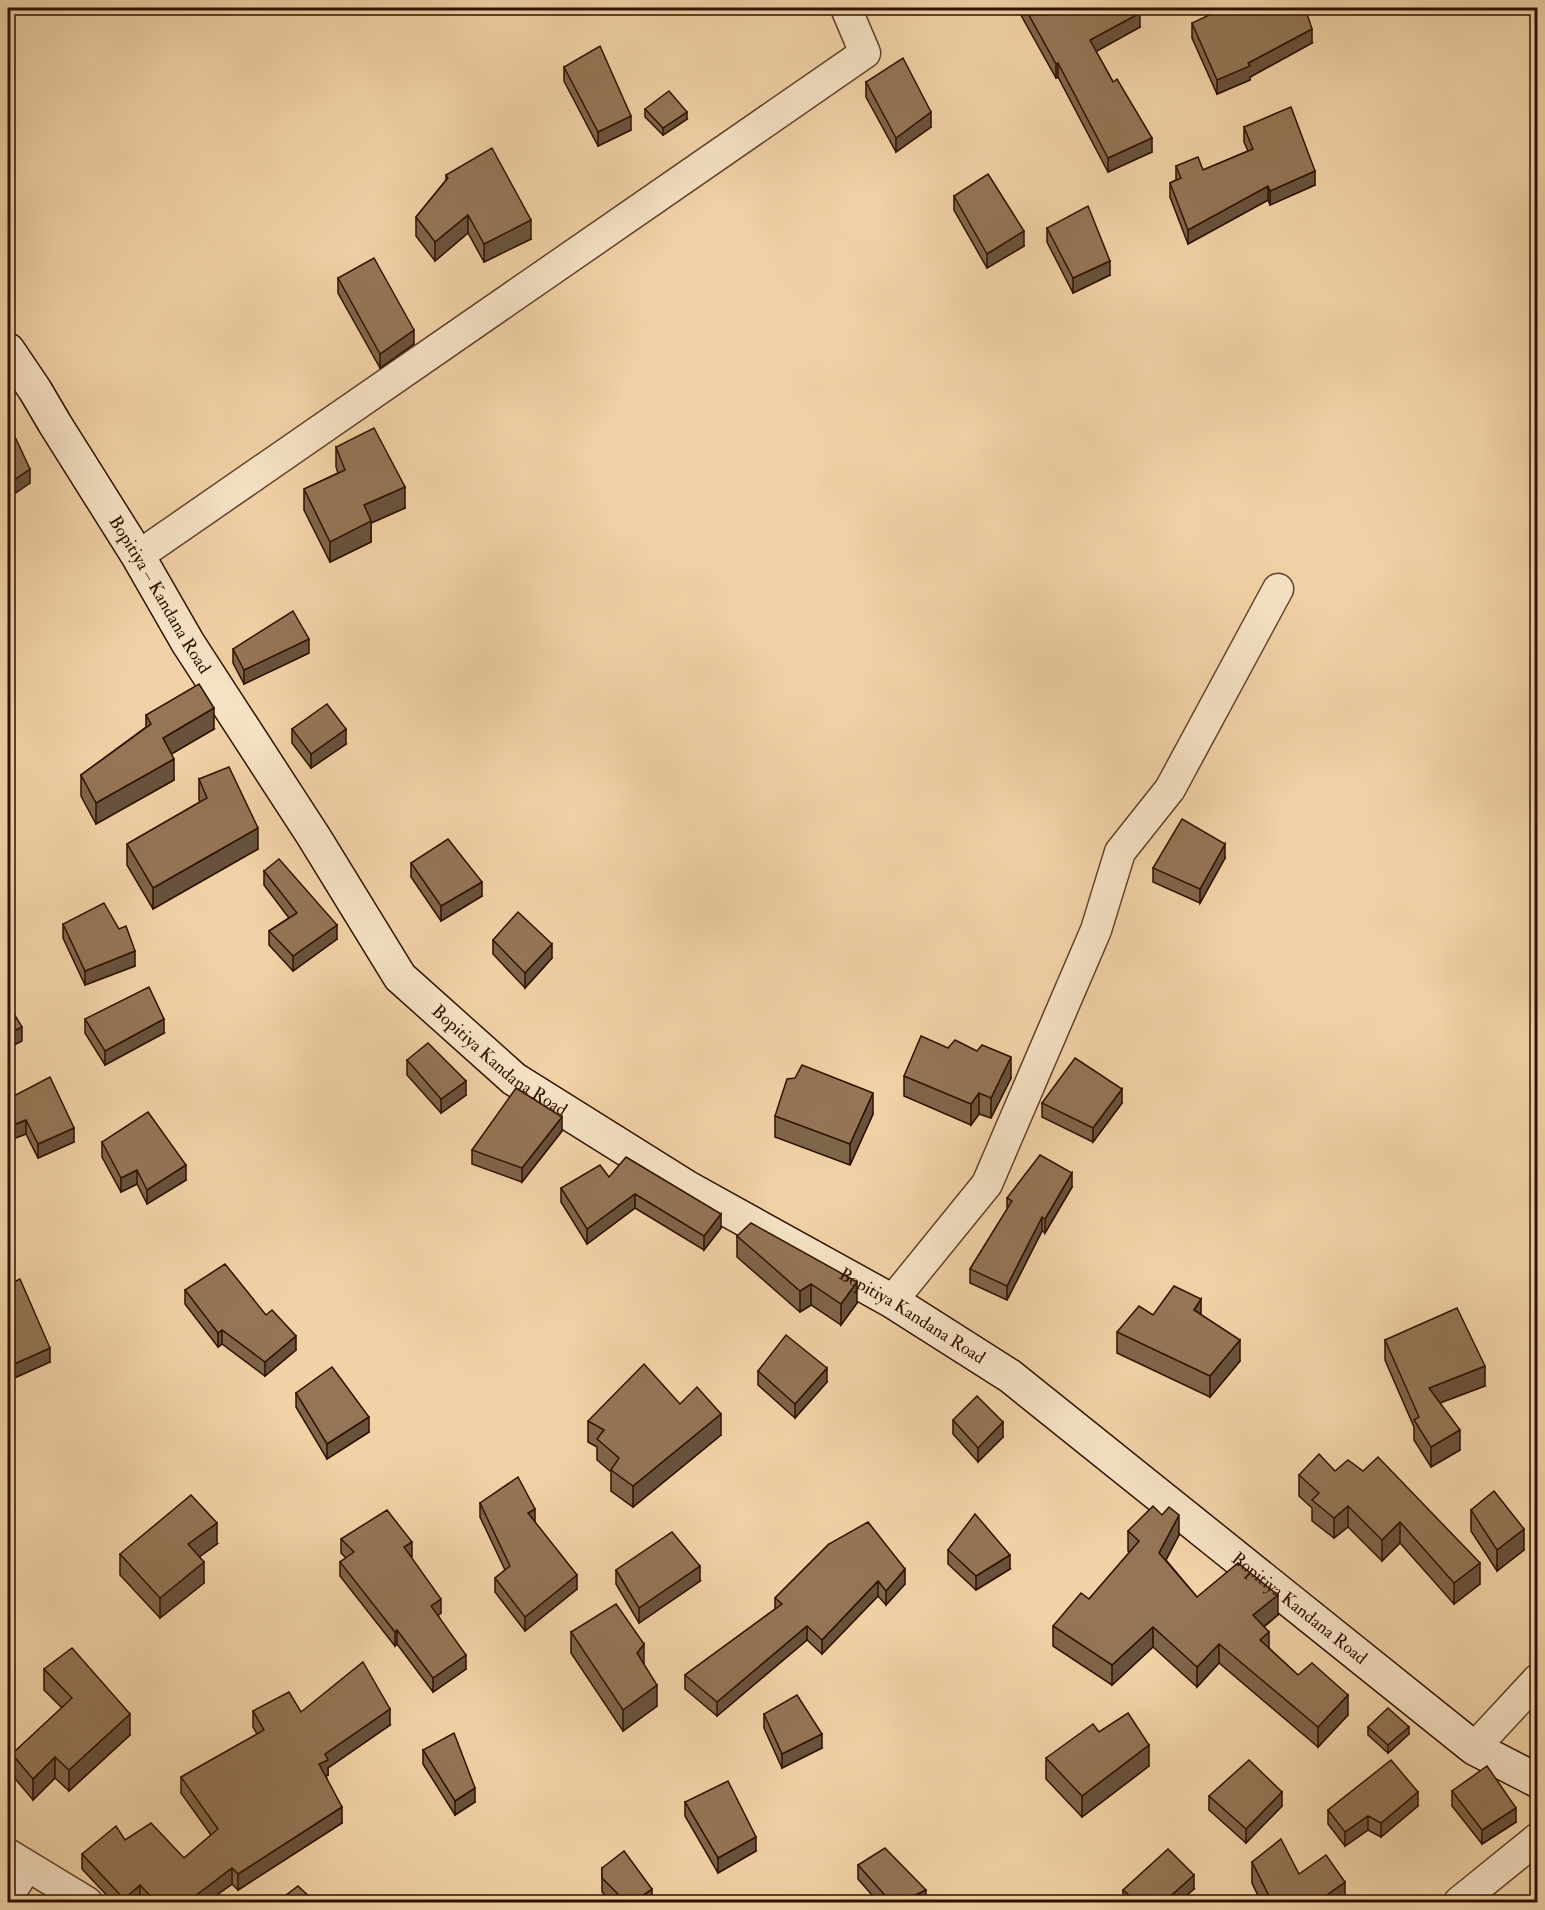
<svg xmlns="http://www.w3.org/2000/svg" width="1545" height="1910" font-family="'IM FELL Double Pica',serif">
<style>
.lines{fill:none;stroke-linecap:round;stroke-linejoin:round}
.minor-casing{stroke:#60412a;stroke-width:33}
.secondary-casing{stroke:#2f1100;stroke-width:36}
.minor{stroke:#f6e2c5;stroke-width:30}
.secondary{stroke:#f6e2c5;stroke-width:33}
.wall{fill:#7f654a;stroke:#2f1100;stroke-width:1.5}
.shaded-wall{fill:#68523c;stroke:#2f1100;stroke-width:1.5}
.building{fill:#947556;stroke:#2f1100;stroke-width:1.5}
.labels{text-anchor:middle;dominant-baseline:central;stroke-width:6;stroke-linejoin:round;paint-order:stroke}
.street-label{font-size:18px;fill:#2f1100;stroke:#f6e2c5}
</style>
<rect width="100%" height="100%" fill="#f1d2a6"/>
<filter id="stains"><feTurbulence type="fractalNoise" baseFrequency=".00333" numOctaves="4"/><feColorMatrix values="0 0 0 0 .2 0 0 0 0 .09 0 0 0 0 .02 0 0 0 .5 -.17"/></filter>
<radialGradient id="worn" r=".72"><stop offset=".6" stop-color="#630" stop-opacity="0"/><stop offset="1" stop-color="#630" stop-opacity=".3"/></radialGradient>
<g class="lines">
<g class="minor-casing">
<g id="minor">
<polyline points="138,556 865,53 846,8"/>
<polyline points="892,1301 987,1184 1096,930 1120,852 1170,789 1278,589"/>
<polyline points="1474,1748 1538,1679"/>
<polyline points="8,1854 87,1902"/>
<polyline points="8,1897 27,1866"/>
<polyline points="1459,1902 1538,1838"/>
</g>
</g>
<g class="secondary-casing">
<g id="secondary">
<path id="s1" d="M8,350L35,390L55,424L138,556L188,643L314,837L400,977L514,1079L688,1188L892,1301L1010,1376L1474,1748L1538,1781"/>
</g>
</g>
<use href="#minor" class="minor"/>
<use href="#secondary" class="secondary"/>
</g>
<g class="wall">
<polygon points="1017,8 1136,8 1140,27 1096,51 1152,152 1108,172 1058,77 1056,78"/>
<polygon points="1192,23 1312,43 1250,77 1250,80 1217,94 1192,38"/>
<polygon points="564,67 631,130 598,146 564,81"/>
<polygon points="866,82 931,127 896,152 866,97"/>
<polygon points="645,109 687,119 663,135 645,117"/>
<polygon points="1244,127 1315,185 1270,205 1268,200 1188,244 1170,197 1170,183 1176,180 1176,166 1203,170 1248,151 1244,142"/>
<polygon points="446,175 531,239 484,262 468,233 435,261 416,236 416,217 446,180"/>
<polygon points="954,196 1024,246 987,268 954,210"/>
<polygon points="1047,228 1110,275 1073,293 1047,242"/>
<polygon points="338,278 414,344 380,368 338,293"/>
<polygon points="336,447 405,508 371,523 371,542 330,562 304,510 304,489 338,473 336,467"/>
<polygon points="233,649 309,653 244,684 233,663"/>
<polygon points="146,715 214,729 171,754 174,780 96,824 81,796 81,775 146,727"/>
<polygon points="292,729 346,744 311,768 292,743"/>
<polygon points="199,779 258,849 153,909 127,865 127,844 200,802 199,800"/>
<polygon points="1225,858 1200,903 1153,882 1153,868"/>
<polygon points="411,863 482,896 441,921 411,877"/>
<polygon points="264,871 337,939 293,971 269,945 269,931 289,918 264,885"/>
<polygon points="63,924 119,929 135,966 85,985 63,938"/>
<polygon points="493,940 552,958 525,988 493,954"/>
<polygon points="85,1019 164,1033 105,1065 85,1033"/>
<polygon points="407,1060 466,1095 441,1113 407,1075"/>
<polygon points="904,1076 1011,1078 991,1118 979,1114 971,1125 904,1096"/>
<polygon points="8,1099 74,1142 38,1158 26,1134 10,1140 8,1136"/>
<polygon points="1042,1103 1122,1103 1093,1142 1042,1117"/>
<polygon points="873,1114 850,1165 775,1137 775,1116"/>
<polygon points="562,1131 522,1182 472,1164 472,1150"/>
<polygon points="102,1142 186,1180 147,1204 137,1184 121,1192 102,1157"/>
<polygon points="609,1177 721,1228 704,1250 635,1208 587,1244 561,1202 561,1188"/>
<polygon points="1072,1187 1045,1233 1042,1231 1007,1300 970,1283 970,1269 1007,1210 1007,1198"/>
<polygon points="737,1236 857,1303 841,1325 811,1305 800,1312 737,1257"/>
<polygon points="8,1285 50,1362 12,1379 8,1370"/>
<polygon points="185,1290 266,1315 296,1350 265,1376 222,1344 218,1347 185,1304"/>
<polygon points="1153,1315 1201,1315 1240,1361 1210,1397 1117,1353 1117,1332"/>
<polygon points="1385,1340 1485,1386 1440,1403 1460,1450 1431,1467 1414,1440 1414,1427 1385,1360"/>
<polygon points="758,1371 827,1382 795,1418 758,1385"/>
<polygon points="296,1393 369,1432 327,1459 296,1407"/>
<polygon points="680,1404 721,1435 633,1507 611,1491 611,1472 597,1460 597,1447 588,1442 588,1421"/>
<polygon points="953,1420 1003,1437 978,1462 953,1434"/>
<polygon points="1335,1471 1480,1584 1454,1604 1400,1543 1382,1561 1348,1527 1334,1538 1312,1521 1312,1508 1299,1496 1299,1475"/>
<polygon points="480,1503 535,1522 577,1589 525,1631 495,1592 495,1578 505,1570 480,1517"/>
<polygon points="1471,1510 1524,1550 1497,1571 1471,1531"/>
<polygon points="1128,1531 1179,1535 1166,1560 1197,1597 1278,1615 1264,1627 1269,1648 1298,1675 1348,1715 1318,1747 1219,1663 1197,1687 1153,1647 1112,1685 1053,1646 1053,1626 1089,1599 1130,1552 1128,1551"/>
<polygon points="341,1539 412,1556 411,1557 441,1613 438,1615 466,1669 433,1692 397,1644 395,1646 340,1576 340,1562 346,1558 341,1553"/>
<polygon points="217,1544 200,1556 204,1583 160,1618 120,1575 120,1554"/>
<polygon points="829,1544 905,1584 886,1605 878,1596 822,1654 807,1640 717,1716 685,1689 685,1675 775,1609 775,1598"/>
<polygon points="948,1550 1010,1569 976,1590 948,1564"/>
<polygon points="616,1570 700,1581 639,1623 616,1584"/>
<polygon points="571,1632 657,1706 623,1731 571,1653"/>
<polygon points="44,1669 130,1735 69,1791 55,1778 33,1800 12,1775 12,1754 62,1708 44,1690"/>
<polygon points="253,1711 301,1712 390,1725 328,1768 328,1775 326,1776 342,1823 238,1890 232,1884 207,1902 142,1902 140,1901 138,1902 113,1902 82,1869 82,1854 125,1840 184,1858 211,1835 181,1793 181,1777 257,1734 253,1727"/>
<polygon points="764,1714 822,1748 782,1768 764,1728"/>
<polygon points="1368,1727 1409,1734 1388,1753 1368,1735"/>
<polygon points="1099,1732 1149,1766 1082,1817 1046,1779 1046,1758"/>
<polygon points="423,1750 475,1802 455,1815 423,1764"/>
<polygon points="1452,1791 1516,1822 1482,1844 1452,1806"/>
<polygon points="1209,1796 1282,1806 1246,1843 1209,1810"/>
<polygon points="685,1802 756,1851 718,1873 685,1816"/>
<polygon points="1418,1806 1381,1837 1368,1830 1345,1846 1328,1824 1328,1810"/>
<polygon points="1252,1862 1299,1874 1345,1902 1261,1902 1252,1883"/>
<polygon points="858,1865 926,1902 878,1902 858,1879"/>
<polygon points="602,1868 652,1902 612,1902 602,1892"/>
<polygon points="1538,1869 1538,1886 1536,1885 1536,1870"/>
<polygon points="1194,1889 1179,1902 1123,1902 1123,1890"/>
</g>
<g class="shaded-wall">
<polygon points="1140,13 1140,27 1090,55 1090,40"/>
<polygon points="1312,29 1312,43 1250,77 1250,80 1217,94 1217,80"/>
<polygon points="1058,63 1058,77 1056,78 1056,64"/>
<polygon points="687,112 687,119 663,135 663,128"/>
<polygon points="931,112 931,127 896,152 896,138"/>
<polygon points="631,116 631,130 598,146 598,132"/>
<polygon points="1152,138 1152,152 1108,172 1108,158"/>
<polygon points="1315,171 1315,185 1270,205 1270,191"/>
<polygon points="1268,186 1268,200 1188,244 1188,230"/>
<polygon points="468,215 468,233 435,261 435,242"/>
<polygon points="9,217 9,238 8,239 8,218"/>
<polygon points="531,220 531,239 484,262 484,244"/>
<polygon points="1024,231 1024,246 987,268 987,254"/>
<polygon points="1110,261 1110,275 1073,293 1073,278"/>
<polygon points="414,330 414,344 380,368 380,354"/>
<polygon points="30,469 30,483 8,498 8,484"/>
<polygon points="405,487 405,508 371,523 371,542 330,562 330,542 364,505"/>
<polygon points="309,639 309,653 244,684 244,670"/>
<polygon points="214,708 214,729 163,759 163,738"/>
<polygon points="346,729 346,744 311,768 311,754"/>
<polygon points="174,759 174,780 96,824 96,803"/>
<polygon points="258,828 258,849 153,909 153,888"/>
<polygon points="1225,844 1225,858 1200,903 1200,889"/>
<polygon points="482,882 482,896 441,921 441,906"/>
<polygon points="337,925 337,939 293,971 293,956"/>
<polygon points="552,944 552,958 525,988 525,973"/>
<polygon points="135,951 135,966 85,985 85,971"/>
<polygon points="164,1019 164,1033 105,1065 105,1051"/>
<polygon points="22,1027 22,1041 8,1048 8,1034"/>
<polygon points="1011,1057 1011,1078 991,1118 991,1098"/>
<polygon points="466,1081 466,1095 441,1113 441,1099"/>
<polygon points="1122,1089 1122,1103 1093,1142 1093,1128"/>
<polygon points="873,1093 873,1114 850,1165 850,1144"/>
<polygon points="979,1093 979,1114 971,1125 971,1104"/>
<polygon points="562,1117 562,1131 522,1182 522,1168"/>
<polygon points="26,1120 26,1134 10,1140 10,1126"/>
<polygon points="74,1128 74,1142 38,1158 38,1144"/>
<polygon points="186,1165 186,1180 147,1204 147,1190"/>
<polygon points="137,1170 137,1184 121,1192 121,1178"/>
<polygon points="1072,1173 1072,1187 1045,1233 1045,1219"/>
<polygon points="635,1194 635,1208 587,1244 587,1229"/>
<polygon points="721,1214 721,1228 704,1250 704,1236"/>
<polygon points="1042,1217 1042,1231 1007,1300 1007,1286"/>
<polygon points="857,1282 857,1303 841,1325 841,1304"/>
<polygon points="811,1284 811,1305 800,1312 800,1291"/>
<polygon points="1201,1299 1201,1320 1194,1310"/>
<polygon points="222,1330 222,1344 218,1347 218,1333"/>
<polygon points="296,1336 296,1350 265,1376 265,1362"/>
<polygon points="1240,1340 1240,1361 1210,1397 1210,1376"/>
<polygon points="50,1348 50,1362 12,1379 12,1365"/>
<polygon points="1485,1366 1485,1386 1429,1407 1429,1388"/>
<polygon points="827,1368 827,1382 795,1418 795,1404"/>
<polygon points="721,1414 721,1435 633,1507 633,1486"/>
<polygon points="369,1417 369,1432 327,1459 327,1444"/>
<polygon points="1003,1422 1003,1437 978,1462 978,1448"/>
<polygon points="1460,1430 1460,1450 1431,1467 1431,1447"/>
<polygon points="1348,1506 1348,1527 1334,1538 1334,1518"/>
<polygon points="535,1509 535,1523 528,1513"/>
<polygon points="1179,1515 1179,1535 1159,1573 1159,1553"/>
<polygon points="1400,1522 1400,1543 1382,1561 1382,1540"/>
<polygon points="217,1523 217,1544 188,1565 188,1544"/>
<polygon points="1524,1529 1524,1550 1497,1571 1497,1550"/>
<polygon points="412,1542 412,1556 404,1562 404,1547"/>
<polygon points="1010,1555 1010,1569 976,1590 976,1576"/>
<polygon points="204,1562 204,1583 160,1618 160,1598"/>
<polygon points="1480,1563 1480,1584 1454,1604 1454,1583"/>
<polygon points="700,1566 700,1581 639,1623 639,1608"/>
<polygon points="905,1569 905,1584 886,1605 886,1591"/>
<polygon points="577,1575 577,1589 525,1631 525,1617"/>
<polygon points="878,1581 878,1596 822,1654 822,1640"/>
<polygon points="1278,1595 1278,1615 1253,1635 1253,1615"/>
<polygon points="441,1599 441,1613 431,1620 431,1606"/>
<polygon points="807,1626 807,1640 717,1716 717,1702"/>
<polygon points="1153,1627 1153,1647 1112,1685 1112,1665"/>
<polygon points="397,1630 397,1644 395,1646 395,1632"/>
<polygon points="1269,1632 1269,1652 1260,1640"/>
<polygon points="644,1644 644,1665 637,1653"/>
<polygon points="1219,1644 1219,1663 1197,1687 1197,1667"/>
<polygon points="466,1655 466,1669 433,1692 433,1678"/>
<polygon points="657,1685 657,1706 623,1731 623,1710"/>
<polygon points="1348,1695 1348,1715 1318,1747 1318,1727"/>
<polygon points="390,1709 390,1725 328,1768 328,1775 319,1780 319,1764 325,1754"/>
<polygon points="130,1714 130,1735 69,1791 69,1770"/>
<polygon points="1409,1727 1409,1734 1388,1753 1388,1745"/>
<polygon points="822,1734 822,1748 782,1768 782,1754"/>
<polygon points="1149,1745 1149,1766 1082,1817 1082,1796"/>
<polygon points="55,1757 55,1778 33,1800 33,1779"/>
<polygon points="475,1788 475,1802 455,1815 455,1801"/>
<polygon points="1282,1792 1282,1806 1246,1843 1246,1829"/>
<polygon points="1418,1792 1418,1806 1381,1837 1381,1823"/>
<polygon points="342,1807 342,1823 238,1890 238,1874"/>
<polygon points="1516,1808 1516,1822 1482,1844 1482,1830"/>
<polygon points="1368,1816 1368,1830 1345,1846 1345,1832"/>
<polygon points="756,1837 756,1851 718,1873 718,1858"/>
<polygon points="232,1868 232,1884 207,1902 187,1902"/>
<polygon points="1194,1875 1194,1889 1179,1902 1164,1902"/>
<polygon points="1345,1882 1345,1902 1320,1902 1320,1900"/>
<polygon points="140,1885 140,1901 138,1902 124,1902 124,1899"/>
<polygon points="652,1889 652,1902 633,1902"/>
<polygon points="926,1890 926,1902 901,1902"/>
</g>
<g class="building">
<polygon points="1025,8 1136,8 1140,13 1090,40 1113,82 1117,79 1152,138 1108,158 1058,63 1056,64"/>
<polygon points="1224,8 1305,8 1312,29 1248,63 1250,66 1217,80 1192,23"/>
<polygon points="600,46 631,116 598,132 564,67"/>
<polygon points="903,58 931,112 896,138 866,82"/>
<polygon points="669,91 687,112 663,128 645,109"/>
<polygon points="1291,107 1315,171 1270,191 1268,186 1188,230 1170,183 1181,178 1176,166 1198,157 1203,170 1253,149 1244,127"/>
<polygon points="492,148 531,220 484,244 468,215 435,242 416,217 448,178 446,175"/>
<polygon points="988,174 1024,231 987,254 954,196"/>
<polygon points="1088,206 1110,261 1073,278 1047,228"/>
<polygon points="374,258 414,330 380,354 338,278"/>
<polygon points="8,422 30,469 8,484"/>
<polygon points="374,428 405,487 364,505 371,521 330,542 304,489 345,470 336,447"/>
<polygon points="293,611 309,639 244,670 233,649"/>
<polygon points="199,684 214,708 163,738 174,759 96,803 81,775 151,724 146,715"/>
<polygon points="327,704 346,729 311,754 292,729"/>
<polygon points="229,767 258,828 153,888 127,844 207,798 199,779"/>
<polygon points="1182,819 1225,844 1200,889 1153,868"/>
<polygon points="448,839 482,882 441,906 411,863"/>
<polygon points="279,859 337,925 293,956 269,931 297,913 264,871"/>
<polygon points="104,903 119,929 126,926 135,951 85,971 63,924"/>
<polygon points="518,912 552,944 525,973 493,940"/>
<polygon points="149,987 164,1019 105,1051 85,1019"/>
<polygon points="8,1004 22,1027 8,1034"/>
<polygon points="921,1036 948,1048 955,1040 977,1051 982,1045 1011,1057 991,1098 979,1093 971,1104 904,1076"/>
<polygon points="428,1043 466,1081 441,1099 407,1060"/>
<polygon points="1075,1058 1122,1089 1093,1128 1042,1103"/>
<polygon points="802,1065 873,1093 850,1144 775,1116 787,1079 795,1078"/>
<polygon points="50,1077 74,1128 38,1144 26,1120 10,1126 8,1122 8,1099"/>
<polygon points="516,1088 562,1117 522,1168 472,1150"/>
<polygon points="148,1112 186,1165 147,1190 137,1170 121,1178 102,1142"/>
<polygon points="1040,1155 1072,1173 1045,1219 1042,1217 1007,1286 970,1269 1012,1201 1007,1198"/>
<polygon points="626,1157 721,1214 704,1236 635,1194 587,1229 561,1188 600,1165 609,1177"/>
<polygon points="751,1223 857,1282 841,1304 811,1284 800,1291 737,1236"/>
<polygon points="225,1264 266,1315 272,1310 296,1336 265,1362 222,1330 218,1333 185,1290"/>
<polygon points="20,1279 50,1348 12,1365 8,1356 8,1285"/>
<polygon points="1174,1286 1201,1299 1194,1310 1240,1340 1210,1376 1117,1332 1139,1306 1153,1315"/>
<polygon points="1457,1308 1485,1366 1429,1388 1460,1430 1431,1447 1414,1420 1419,1417 1385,1340"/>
<polygon points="786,1335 827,1368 795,1404 758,1371"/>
<polygon points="644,1364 680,1404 697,1387 721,1414 633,1486 611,1470 619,1458 597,1439 604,1430 588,1421"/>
<polygon points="332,1367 369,1417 327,1444 296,1393"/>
<polygon points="977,1396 1003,1422 978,1448 953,1420"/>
<polygon points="1319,1454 1335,1471 1348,1460 1363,1471 1378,1457 1480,1563 1454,1583 1400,1522 1382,1540 1348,1506 1334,1518 1312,1500 1319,1493 1299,1475"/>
<polygon points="518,1477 535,1509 528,1513 577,1575 525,1617 495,1578 510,1566 480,1503"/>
<polygon points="1494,1491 1524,1529 1497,1550 1471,1510"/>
<polygon points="191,1495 217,1523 188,1544 204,1562 160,1598 120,1554"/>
<polygon points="1153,1506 1162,1515 1169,1507 1179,1515 1159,1553 1197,1597 1238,1563 1278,1595 1253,1615 1269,1632 1260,1640 1298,1675 1312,1663 1348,1695 1318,1727 1219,1644 1197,1667 1153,1627 1112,1665 1053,1626 1081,1593 1089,1599 1139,1541 1128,1531"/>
<polygon points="387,1510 412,1542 404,1547 441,1599 431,1606 466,1655 433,1678 397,1630 395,1632 340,1562 354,1552 341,1539"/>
<polygon points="975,1514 1010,1555 976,1576 948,1550"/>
<polygon points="868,1522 905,1569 886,1591 878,1581 822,1640 807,1626 717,1702 685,1675 782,1604 775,1598 829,1544"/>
<polygon points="672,1532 700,1566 639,1608 616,1570"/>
<polygon points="616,1604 644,1644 637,1653 657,1685 623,1710 571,1632"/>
<polygon points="72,1648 130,1714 69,1770 55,1757 33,1779 12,1754 72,1698 44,1669"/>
<polygon points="363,1662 390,1709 325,1754 328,1760 319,1764 342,1807 238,1874 232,1868 187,1902 156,1902 140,1885 124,1899 82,1854 116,1826 125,1840 151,1823 184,1858 218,1829 181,1777 264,1730 253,1711 289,1692 301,1712"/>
<polygon points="797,1695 822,1734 782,1754 764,1714"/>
<polygon points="1388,1708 1409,1727 1388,1745 1368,1727"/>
<polygon points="1128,1713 1149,1745 1082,1796 1046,1758 1093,1724 1099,1732"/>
<polygon points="454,1733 475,1788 455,1801 423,1750"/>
<polygon points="1249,1760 1282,1792 1246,1829 1209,1796"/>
<polygon points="1391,1760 1418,1792 1381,1823 1368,1816 1345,1832 1328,1810"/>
<polygon points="1487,1766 1516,1808 1482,1830 1452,1791"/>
<polygon points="728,1781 756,1837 718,1858 685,1802"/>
<polygon points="1281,1839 1299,1874 1326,1855 1345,1882 1320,1900 1321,1902 1272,1902 1252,1862"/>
<polygon points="885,1848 926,1890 901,1902 891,1902 858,1865"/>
<polygon points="1168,1849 1194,1875 1164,1902 1137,1902 1123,1890"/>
<polygon points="624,1851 652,1889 633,1902 626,1902 602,1878 602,1868"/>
<polygon points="298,1886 315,1902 277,1902"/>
<polygon points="565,1898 567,1902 554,1902"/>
</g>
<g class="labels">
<g class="street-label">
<text stroke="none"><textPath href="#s1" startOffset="288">Bopitiya – Kandana Road</textPath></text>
<text stroke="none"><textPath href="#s1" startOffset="870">Bopitiya Kandana Road</textPath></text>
<text stroke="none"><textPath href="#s1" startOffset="1356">Bopitiya Kandana Road</textPath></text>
<text stroke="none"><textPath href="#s1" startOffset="1842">Bopitiya Kandana Road</textPath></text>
</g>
</g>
<rect width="1545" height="1910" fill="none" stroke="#f1d2a6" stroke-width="30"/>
<rect x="9" y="9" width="1527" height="1892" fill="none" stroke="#2f1100" stroke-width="3"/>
<rect x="15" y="15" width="1515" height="1880" fill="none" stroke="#2f1100" stroke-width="1.5"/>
<rect width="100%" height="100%" filter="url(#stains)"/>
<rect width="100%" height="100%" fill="url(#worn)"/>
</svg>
